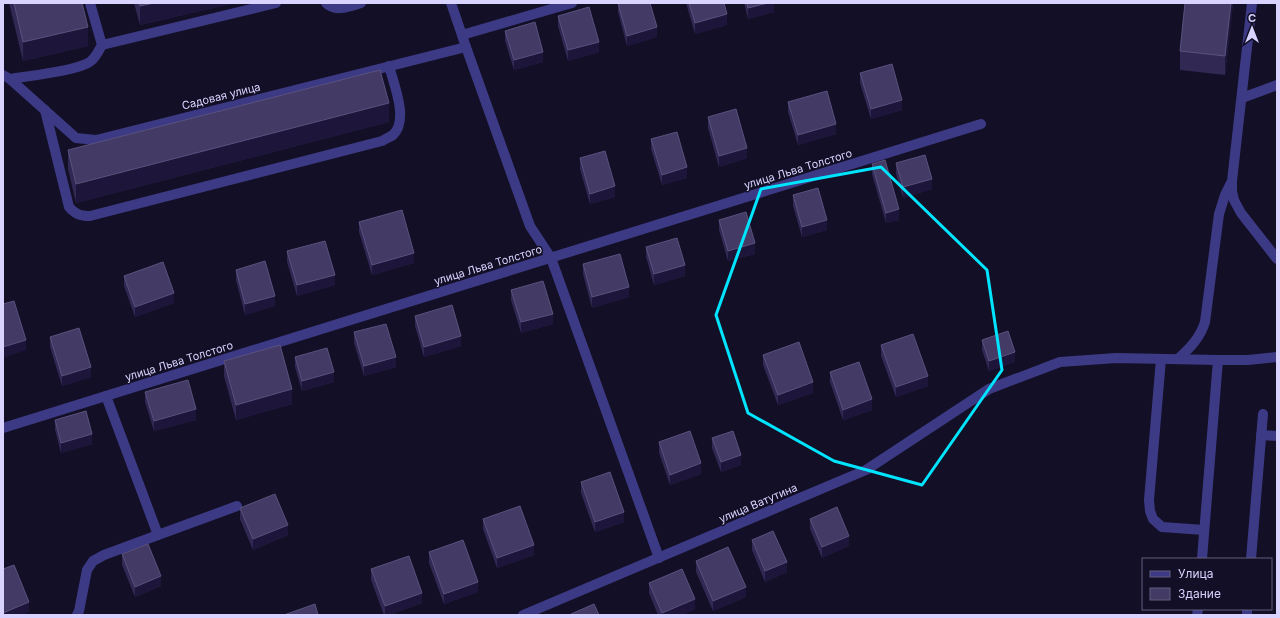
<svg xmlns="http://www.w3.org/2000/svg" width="1280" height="618" font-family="Inter,sans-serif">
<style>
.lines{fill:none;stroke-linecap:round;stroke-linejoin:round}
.minor{stroke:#3d3a85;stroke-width:10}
.wall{fill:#312854}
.shaded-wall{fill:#1d163a}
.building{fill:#433a66;stroke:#5a527e}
.marked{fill:none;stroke:#00e5ff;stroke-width:3;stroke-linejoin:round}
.labels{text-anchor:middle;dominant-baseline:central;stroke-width:3;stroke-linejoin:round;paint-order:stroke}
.street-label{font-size:11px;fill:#d9d4ff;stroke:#130f26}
</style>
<rect width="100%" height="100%" fill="#130f26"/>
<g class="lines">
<g class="minor">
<polyline points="90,3 102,45"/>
<path d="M326,3C335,13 351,6 361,3"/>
<polyline points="451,3 466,47 530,226 551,258 659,558"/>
<polyline points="1252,3 1232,181 1232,191 1234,200 1241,213 1277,259"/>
<polyline points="462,35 572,3"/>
<polyline points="3,75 10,79 76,138 96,140 466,47"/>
<path d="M10,79C27,76 79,71 91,61C96,57 99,50 102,45L276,3"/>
<polyline points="1242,98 1277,85"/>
<path d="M45,110L69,207C75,214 80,216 90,216L382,141C385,139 390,137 393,135C409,120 394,85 389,66"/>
<polyline points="1161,359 1149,500 1150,511 1153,519 1162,527 1204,530"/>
<path d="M1178,359C1190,348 1200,338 1205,322L1219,214L1225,195L1231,183"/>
<polyline points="106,396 158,535 237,506"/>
<polyline points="3,428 981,124"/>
<polyline points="1261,435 1277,436"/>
<polyline points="1202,559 1218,360"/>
<polyline points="1251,559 1263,414"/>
<polyline points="77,615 79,611 87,570 93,561 104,555 158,535"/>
<polyline points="523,615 866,470 989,389 1060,362 1116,358 1218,360 1248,360 1277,357"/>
<polyline points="1197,615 1198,609"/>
<polyline points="1247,615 1247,609"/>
</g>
</g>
<g class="wall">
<polygon points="9,3 82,3 88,46 23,61"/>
<polygon points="134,3 235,3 140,25"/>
<polygon points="618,3 657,37 627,46 618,12"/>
<polygon points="686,3 724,3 727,25 695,34"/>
<polygon points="744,3 774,3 774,12 748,19"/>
<polygon points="1233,3 1225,75 1180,70 1180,51"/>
<polygon points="558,16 599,52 568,61 558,26"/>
<polygon points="505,31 543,62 514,70 505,41"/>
<polygon points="860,73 902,110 871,119 860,83"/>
<polygon points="788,102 836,134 798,145 788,112"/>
<polygon points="708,117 747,158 719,167 708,128"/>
<polygon points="389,122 76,203 68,169 68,150"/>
<polygon points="651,139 687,178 662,185 651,149"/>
<polygon points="580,158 615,197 590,204 580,169"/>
<polygon points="896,163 932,189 903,198 896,174"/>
<polygon points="872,164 899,220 886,223 872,174"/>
<polygon points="793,195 827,230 802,237 793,206"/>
<polygon points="719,220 755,254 728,261 719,230"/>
<polygon points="359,222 414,263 372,275 359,232"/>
<polygon points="646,247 685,276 654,285 646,257"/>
<polygon points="287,251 335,285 297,296 287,262"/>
<polygon points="583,264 629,297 592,308 583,274"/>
<polygon points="236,270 275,306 245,315 236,280"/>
<polygon points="124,276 174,303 135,317 124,286"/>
<polygon points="511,290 553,324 521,333 511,300"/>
<polygon points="415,316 461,346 424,357 415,326"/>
<polygon points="354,332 396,367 364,376 354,343"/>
<polygon points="50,337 91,377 62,386 50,347"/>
<polygon points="982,340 1015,362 989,371 982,350"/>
<polygon points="881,345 928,386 896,397 881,356"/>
<polygon points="763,355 813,393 778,405 763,365"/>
<polygon points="295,357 334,382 302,391 295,367"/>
<polygon points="224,361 292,404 236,420 224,376"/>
<polygon points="830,372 872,410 843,420 830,382"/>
<polygon points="145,392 196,420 154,431 145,402"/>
<polygon points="55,420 92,444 61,453 55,430"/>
<polygon points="712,438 741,465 721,472 712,448"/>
<polygon points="659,442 701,474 670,485 659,453"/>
<polygon points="581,482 624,522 595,532 581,493"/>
<polygon points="240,508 288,535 253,550 240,519"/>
<polygon points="483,519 534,555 497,568 483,529"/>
<polygon points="810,519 849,546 822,558 810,529"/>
<polygon points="752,540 787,572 765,582 752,550"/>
<polygon points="429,552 478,592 444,604 429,563"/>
<polygon points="122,554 161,586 135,597 122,565"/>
<polygon points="696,561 746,597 713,611 696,572"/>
<polygon points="371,569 422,603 389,615 384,615 371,580"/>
<polygon points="649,583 695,609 682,615 658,615 649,593"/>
</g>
<g class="shaded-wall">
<polygon points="154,3 235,3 140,25 140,6"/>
<polygon points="768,3 774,3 774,12 748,19 748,8"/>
<polygon points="1231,3 1233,3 1225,75 1225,56"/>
<polygon points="727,14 727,25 695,34 695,23"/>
<polygon points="88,27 88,46 23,61 23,42"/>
<polygon points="657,27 657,37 627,46 627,36"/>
<polygon points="599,42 599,52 568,61 568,50"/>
<polygon points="543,52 543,62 514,70 514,60"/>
<polygon points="902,100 902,110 871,119 871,109"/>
<polygon points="389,103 389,122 76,203 76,184"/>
<polygon points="836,124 836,134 798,145 798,135"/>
<polygon points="747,148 747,158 719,167 719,156"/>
<polygon points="687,167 687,178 662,185 662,175"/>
<polygon points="932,179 932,189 903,198 903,187"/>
<polygon points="615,186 615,197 590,204 590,194"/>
<polygon points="899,209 899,220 886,223 886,213"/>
<polygon points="827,220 827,230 802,237 802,227"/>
<polygon points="755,243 755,254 728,261 728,251"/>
<polygon points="414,253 414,263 372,275 372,265"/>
<polygon points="685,265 685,276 654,285 654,274"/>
<polygon points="335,275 335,285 297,296 297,285"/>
<polygon points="629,287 629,297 592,308 592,297"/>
<polygon points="174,293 174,303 135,317 135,307"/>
<polygon points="275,296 275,306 245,315 245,304"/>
<polygon points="553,314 553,324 521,333 521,322"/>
<polygon points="461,336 461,346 424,357 424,347"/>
<polygon points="26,340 26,350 3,358 3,347"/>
<polygon points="1015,352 1015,362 989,371 989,361"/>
<polygon points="396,357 396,367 364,376 364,366"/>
<polygon points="91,367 91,377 62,386 62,376"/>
<polygon points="334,372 334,382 302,391 302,381"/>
<polygon points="928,376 928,386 896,397 896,387"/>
<polygon points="813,382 813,393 778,405 778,395"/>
<polygon points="292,389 292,404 236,420 236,405"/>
<polygon points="872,399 872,410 843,420 843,410"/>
<polygon points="196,409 196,420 154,431 154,421"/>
<polygon points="92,434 92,444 61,453 61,443"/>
<polygon points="741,455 741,465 721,472 721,462"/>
<polygon points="701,463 701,474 670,485 670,475"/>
<polygon points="624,512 624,522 595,532 595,522"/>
<polygon points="288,525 288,535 253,550 253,539"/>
<polygon points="849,536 849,546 822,558 822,547"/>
<polygon points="534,545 534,555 497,568 497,558"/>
<polygon points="787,562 787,572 765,582 765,571"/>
<polygon points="161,576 161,586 135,597 135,587"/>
<polygon points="478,582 478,592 444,604 444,594"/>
<polygon points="746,587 746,597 713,611 713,601"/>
<polygon points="422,593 422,603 389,615 385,615 385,606"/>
<polygon points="695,599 695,609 682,615 662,615 662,613"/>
<polygon points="29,602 29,612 23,615 3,615 3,613"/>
</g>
<g class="building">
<polygon points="14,3 82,3 88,27 23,42"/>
<polygon points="139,3 154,3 140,6"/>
<polygon points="618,3 650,3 657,27 627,36"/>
<polygon points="689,3 724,3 727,14 695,23"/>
<polygon points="747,3 768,3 748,8"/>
<polygon points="1185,3 1231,3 1225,56 1180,51"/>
<polygon points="589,7 599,42 568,50 558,16"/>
<polygon points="535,22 543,52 514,60 505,31"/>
<polygon points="892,64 902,100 871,109 860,73"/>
<polygon points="380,70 389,103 76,184 68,150"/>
<polygon points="827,91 836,124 798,135 788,102"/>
<polygon points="736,109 747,148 719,156 708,117"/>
<polygon points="677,132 687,167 662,175 651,139"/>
<polygon points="605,151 615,186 590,194 580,158"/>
<polygon points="925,155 932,179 903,187 896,163"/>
<polygon points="885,160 899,209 886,213 872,164"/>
<polygon points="818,188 827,220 802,227 793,195"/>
<polygon points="402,210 414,253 372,265 359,222"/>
<polygon points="746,212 755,243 728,251 719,220"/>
<polygon points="677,238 685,265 654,274 646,247"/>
<polygon points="325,241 335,275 297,285 287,251"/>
<polygon points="620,254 629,287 592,297 583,264"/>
<polygon points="265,261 275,296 245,304 236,270"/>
<polygon points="163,262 174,293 135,307 124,276"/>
<polygon points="543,281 553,314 521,322 511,290"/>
<polygon points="14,301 26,340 3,347 3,304"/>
<polygon points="452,305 461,336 424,347 415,316"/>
<polygon points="386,324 396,357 364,366 354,332"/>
<polygon points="79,328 91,367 62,376 50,337"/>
<polygon points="1008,331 1015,352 989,361 982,340"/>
<polygon points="913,334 928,376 896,387 881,345"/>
<polygon points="799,342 813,382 778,395 763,355"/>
<polygon points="280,345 292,389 236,405 224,361"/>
<polygon points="327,348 334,372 302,381 295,357"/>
<polygon points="859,362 872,399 843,410 830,372"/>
<polygon points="188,380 196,409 154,421 145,392"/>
<polygon points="86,411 92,434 61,443 55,420"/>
<polygon points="690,431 701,463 670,475 659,442"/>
<polygon points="733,431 741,455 721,462 712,438"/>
<polygon points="610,472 624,512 595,522 581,482"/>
<polygon points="275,494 288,525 253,539 240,508"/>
<polygon points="520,506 534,545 497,558 483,519"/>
<polygon points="837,507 849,536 822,547 810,519"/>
<polygon points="773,531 787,562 765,571 752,540"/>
<polygon points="463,540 478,582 444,594 429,552"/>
<polygon points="148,544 161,576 135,587 122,554"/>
<polygon points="728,547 746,587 713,601 696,561"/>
<polygon points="409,556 422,593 385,606 371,569"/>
<polygon points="14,565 29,602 3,613 3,569"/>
<polygon points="682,569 695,599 662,613 649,583"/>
<polygon points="315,604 318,615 284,615"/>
<polygon points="594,604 599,615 571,615 571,614"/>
</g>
<path class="marked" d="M881,167L987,270L1002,370L922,485L834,461L748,413L716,315L761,189Z"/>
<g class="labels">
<g class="street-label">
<text transform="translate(221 96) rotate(-14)">Садовая улица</text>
<text transform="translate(798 169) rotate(-17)">улица Льва Толстого</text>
<text transform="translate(488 265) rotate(-17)">улица Льва Толстого</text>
<text transform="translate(179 361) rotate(-17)">улица Льва Толстого</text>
<text transform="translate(758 503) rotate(-23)">улица Ватутина</text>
</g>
</g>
<rect width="1280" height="618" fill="none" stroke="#d9d4ff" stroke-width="8"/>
<rect x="1142" y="558" width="130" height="52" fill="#130f26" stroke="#625e7d"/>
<rect x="1150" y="571" width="20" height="6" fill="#3d3a85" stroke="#625e7d"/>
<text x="1178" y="578" font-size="12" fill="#d9d4ff">Улица</text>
<rect x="1150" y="588" width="20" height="12" fill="#433a66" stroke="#625e7d"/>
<text x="1178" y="598" font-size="12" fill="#d9d4ff">Здание</text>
<g transform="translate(1252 28)" stroke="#130f26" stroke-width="3" paint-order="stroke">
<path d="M0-3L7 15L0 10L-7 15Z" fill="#d9d4ff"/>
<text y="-6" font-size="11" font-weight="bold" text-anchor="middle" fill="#d9d4ff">С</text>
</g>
</svg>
